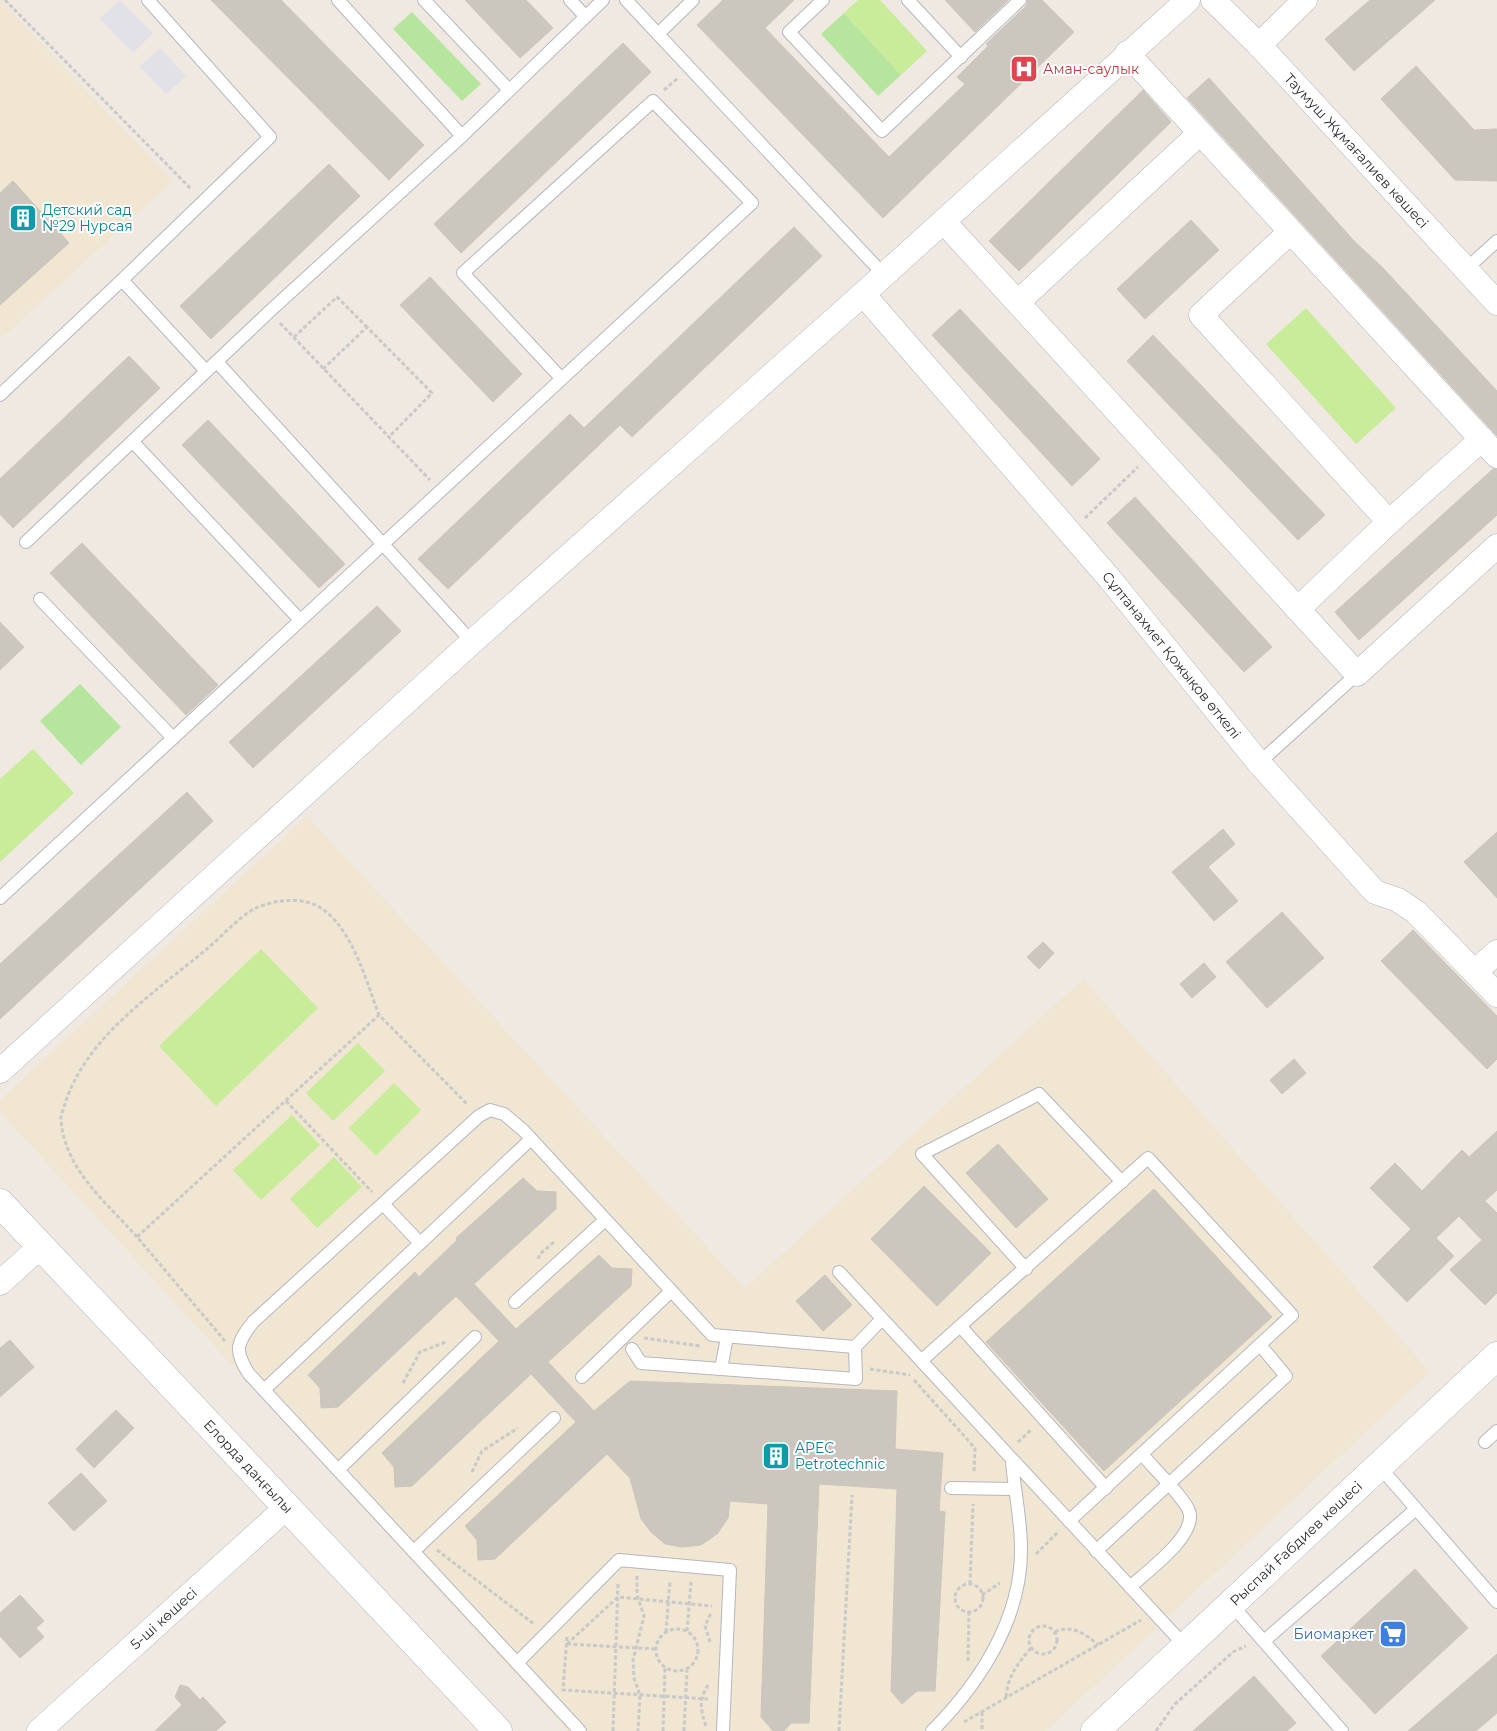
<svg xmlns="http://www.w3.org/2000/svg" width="1497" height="1731" font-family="Montserrat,sans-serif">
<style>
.industrial{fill:#e3e1e8}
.education{fill:#f0e6d1}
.green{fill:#b6e59e}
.pitch{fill:#c9ec9a}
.building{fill:#cbc7bf;stroke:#cbc5ba}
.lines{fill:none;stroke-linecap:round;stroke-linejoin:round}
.lane-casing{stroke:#b4b7c1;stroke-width:14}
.street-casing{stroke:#b4b7c1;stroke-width:25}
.secondary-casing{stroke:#b4b7c1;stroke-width:29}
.path{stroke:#c9c9c9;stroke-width:3;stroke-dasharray:4 2.5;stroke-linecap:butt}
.lane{stroke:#fff;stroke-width:12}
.street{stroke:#fff;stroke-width:24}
.secondary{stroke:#fff;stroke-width:28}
.labels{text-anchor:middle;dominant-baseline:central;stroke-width:4;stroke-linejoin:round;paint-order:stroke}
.health-label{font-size:14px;fill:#be3a42;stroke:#fff;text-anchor:start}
.street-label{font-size:14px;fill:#2e2e2e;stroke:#fff}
.culture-label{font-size:14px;fill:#0d838f;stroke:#fff;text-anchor:start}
.shop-label{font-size:14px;fill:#366cbe;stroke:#fff;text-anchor:end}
</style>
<rect width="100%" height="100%" fill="#efe9e1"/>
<g class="industrial">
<polygon points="120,0 153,33 133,53 100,19"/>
<polygon points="160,48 186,76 166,94 140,67"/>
</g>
<g class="education">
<polygon points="0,0 173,181 0,339"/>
<polygon points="307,816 745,1288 1083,979 1430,1372 1046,1731 567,1731 0,1112 0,1100"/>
</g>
<g class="green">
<polygon points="412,12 481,84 462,101 393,29"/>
<polygon points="844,13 901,75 878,96 821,34"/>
<polygon points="80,684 121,727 81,765 40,721"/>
</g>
<g class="pitch">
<polygon points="858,0 880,0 927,51 901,75 844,13"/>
<polygon points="1306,308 1396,408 1356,444 1266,344"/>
<polygon points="33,749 74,793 0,862 0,779"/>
<polygon points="261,949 318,1008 216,1106 159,1046"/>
<polygon points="358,1043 385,1071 333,1121 306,1093"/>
<polygon points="394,1083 421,1110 376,1156 349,1128"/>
<polygon points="292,1115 320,1145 261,1200 233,1170"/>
<polygon points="334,1157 362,1187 317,1228 290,1199"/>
</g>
<g class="building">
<polygon points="211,0 281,0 424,145 389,180"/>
<polygon points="465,0 526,0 553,28 520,58"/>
<polygon points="723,0 794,0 765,28 889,157 965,84 957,77 988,46 986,44 1026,6 1028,0 1042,0 1074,32 883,218 697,25"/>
<polygon points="945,0 1008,0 975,32"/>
<polygon points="1370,0 1435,0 1354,71 1325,39"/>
<polygon points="623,43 651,72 461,253 434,224"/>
<polygon points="1416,66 1474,130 1497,129 1497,181 1455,180 1381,99"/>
<polygon points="1209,78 1354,241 1382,267 1497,391 1497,436 1187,98"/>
<polygon points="1143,90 1171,122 1019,271 989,241"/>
<polygon points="329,164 360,196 211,339 180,306"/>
<polygon points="13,181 69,243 0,305 0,193"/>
<polygon points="1191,220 1219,250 1145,319 1117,289"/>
<polygon points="794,227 822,256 632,437 620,425 448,589 418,559 570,414 584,428"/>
<polygon points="430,277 522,374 493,402 400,305"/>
<polygon points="960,309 1100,459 1072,486 932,335"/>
<polygon points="1153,335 1325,515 1298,540 1127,361"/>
<polygon points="129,356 160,388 13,528 0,514 0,479"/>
<polygon points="208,420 345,564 319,588 182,445"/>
<polygon points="1493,469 1497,469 1497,515 1359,640 1335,612"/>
<polygon points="1135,497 1272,647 1244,672 1107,523"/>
<polygon points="82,543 218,685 186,715 50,573"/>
<polygon points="377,606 401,631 253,768 229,742"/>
<polygon points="0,622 24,647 0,670"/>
<polygon points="187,792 213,821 0,1019 0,964"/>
<polygon points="1223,829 1235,844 1208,867 1238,901 1214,921 1172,872"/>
<polygon points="1497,832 1497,898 1464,862"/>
<polygon points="1282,912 1324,958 1267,1008 1226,962"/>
<polygon points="1413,930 1497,1016 1497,1059 1487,1069 1381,961"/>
<polygon points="1043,942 1054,953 1039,969 1027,957"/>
<polygon points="1204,963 1216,977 1192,998 1180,984"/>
<polygon points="1294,1059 1306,1073 1282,1094 1270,1080"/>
<polygon points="1497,1131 1497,1190 1485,1201 1497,1213 1497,1293 1485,1305 1450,1270 1482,1240 1459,1216 1436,1238 1454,1256 1407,1302 1373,1267 1411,1229 1370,1188 1395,1163 1422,1191 1462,1150 1469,1157"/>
<polygon points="998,1144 1048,1199 1016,1228 966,1173"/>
<polygon points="523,1178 537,1191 556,1192 556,1209 474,1284 516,1329 599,1255 612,1268 632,1269 631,1286 548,1362 594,1411 630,1381 897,1391 895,1449 943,1453 939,1511 945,1512 935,1691 917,1691 902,1704 891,1691 897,1489 819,1484 809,1723 791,1723 784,1731 773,1731 761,1717 768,1504 730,1501 728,1518 717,1534 701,1545 682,1547 665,1544 651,1532 641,1519 630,1478 607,1454 495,1559 478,1560 477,1540 465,1526 576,1422 531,1374 412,1486 395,1487 394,1467 382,1453 499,1341 456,1296 338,1407 321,1408 320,1388 308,1375 415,1272 419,1277 457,1240 456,1238"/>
<polygon points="924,1186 991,1253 937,1306 871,1239"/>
<polygon points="1154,1189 1272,1317 1104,1471 986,1342"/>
<polygon points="825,1275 852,1305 823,1331 796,1301"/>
<polygon points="10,1340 34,1367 0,1397 0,1348"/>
<polygon points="116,1410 134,1428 94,1468 76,1449"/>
<polygon points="81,1473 107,1501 74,1531 48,1503"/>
<polygon points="1415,1569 1468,1628 1375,1714 1321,1656"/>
<polygon points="20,1595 44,1621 36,1628 44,1637 20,1658 0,1636 0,1613"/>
<polygon points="1497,1654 1497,1713 1476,1731 1408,1731"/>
<polygon points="1254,1676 1296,1723 1287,1731 1193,1731"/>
<polygon points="180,1685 188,1687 200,1700 203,1697 226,1722 216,1731 155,1731 182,1705 175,1697"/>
</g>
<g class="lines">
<g class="lane-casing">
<g id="lane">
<polyline points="338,0 462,136"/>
<polyline points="424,0 509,90"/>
<polyline points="570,0 585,16"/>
<polyline points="626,0 883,274"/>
<polyline points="823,0 789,32 882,131 1020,0"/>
<polyline points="908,0 961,57"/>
<polyline points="658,34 693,0"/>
<polyline points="1466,269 1497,241"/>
<polyline points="122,280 270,137 148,0"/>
<polyline points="217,362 472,642"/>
<polyline points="0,395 122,280 206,371"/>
<polyline points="133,442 300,620"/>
<polyline points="26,542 270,311 462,136 603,0"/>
<polyline points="40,599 173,738"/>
<polyline points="1259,763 1357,674"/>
<polyline points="0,898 752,203 653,101 463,273 561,378"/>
<polyline points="383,1204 420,1243"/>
<polyline points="1026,1269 922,1154 1039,1094 1122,1182"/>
<polyline points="839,1272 1185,1646"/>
<polyline points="515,1302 605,1220"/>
<polyline points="961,1327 1106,1488"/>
<polyline points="632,1349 641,1363 856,1379 855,1347"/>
<polyline points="921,1361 1148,1158 1292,1315 1069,1521"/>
<polyline points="721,1369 727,1337"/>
<polyline points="582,1377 671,1291"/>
<polyline points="264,1390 531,1139"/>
<polyline points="1485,1442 1497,1431"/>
<polyline points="1379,1466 1497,1602"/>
<polyline points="338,1470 475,1337"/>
<polyline points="951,1488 1014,1489"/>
<polyline points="414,1551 554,1418"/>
<polyline points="1096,1551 1286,1376 1260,1345"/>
<path d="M1130,1587C1146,1572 1198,1535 1189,1511C1183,1496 1153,1468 1142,1454"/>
<polyline points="1231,1604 1342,1731"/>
<polyline points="1264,1641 1416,1509"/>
<polyline points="517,1663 619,1560 730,1570 723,1731"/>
<path d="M580,1731L249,1374C234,1351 236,1344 253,1322L479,1116L490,1110L504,1114L523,1130L712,1335L855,1347L882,1319"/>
<path d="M932,1731C980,1683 1022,1618 1021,1548C1021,1519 1014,1489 1012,1461"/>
</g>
</g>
<g class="street-casing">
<g id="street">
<path id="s1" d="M1213,0L1259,45L1497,303"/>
<polyline points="1259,45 1305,0"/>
<polyline points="1127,53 1497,456"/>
<polyline points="944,222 1357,674 1497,546"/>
<polyline points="1290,232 1201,315 1389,522"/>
<path id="s2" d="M863,294L1110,579L1259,763L1375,892L1398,900L1416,912L1497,995"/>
<polyline points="1018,302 1200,133"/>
<polyline points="1299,608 1389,522 1482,439"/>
<polyline points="1475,972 1497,952"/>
<polyline points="0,1071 472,642 863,294 1188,0"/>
<polyline points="0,1283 40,1247"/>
<path id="s3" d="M39,1731L287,1507"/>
</g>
</g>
<g class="secondary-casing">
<g id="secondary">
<path id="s4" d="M0,1203L498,1731"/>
<path id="s5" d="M1095,1731L1497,1356"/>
</g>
</g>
<g class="path">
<polyline points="5,0 192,190"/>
<polyline points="664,90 678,78"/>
<polyline points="280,323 430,480"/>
<polyline points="294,337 337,297 367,327"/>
<polyline points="323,369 367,327 432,393 389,437"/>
<polyline points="1085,518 1138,467"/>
<polyline points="286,1101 372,1192"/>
<path d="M137,1237C106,1202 64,1169 61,1119C61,1114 64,1107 66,1101C88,1035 157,991 208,948C222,936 238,918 254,909C270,901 295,897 313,904C350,919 366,981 379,1015"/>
<polyline points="538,1259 540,1254 555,1241"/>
<polyline points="644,1338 700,1346"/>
<polyline points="225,1341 137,1237 379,1015 468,1105"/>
<polyline points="870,1369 910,1375"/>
<polyline points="914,1380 975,1448 974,1473"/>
<polyline points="403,1383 420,1352 446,1342"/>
<polyline points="1018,1442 1032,1429"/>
<polyline points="472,1472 482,1451 518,1428"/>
<polyline points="437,1550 534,1624"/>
<polyline points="1036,1554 1058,1532"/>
<polyline points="637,1576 637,1595 644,1616 633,1660 634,1678 640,1695 638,1731"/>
<polyline points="970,1584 973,1504"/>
<circle cx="969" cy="1598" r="14"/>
<polyline points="982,1595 1000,1583"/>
<circle cx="1043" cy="1640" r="14"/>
<circle cx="677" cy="1650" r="21"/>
<polyline points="687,1631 691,1582"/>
<polyline points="666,1632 670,1581"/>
<path d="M1055,1632C1071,1624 1086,1634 1098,1645"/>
<polyline points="567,1637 563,1690 708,1699"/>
<polyline points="710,1642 705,1626 711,1613"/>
<polyline points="567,1644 618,1597 712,1606"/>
<polyline points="567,1644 656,1649"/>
<polyline points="968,1661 969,1611"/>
<path d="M1006,1697C1008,1675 1018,1663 1032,1647"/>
<polyline points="982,1712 982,1731"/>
<polyline points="964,1722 1141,1620"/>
<path d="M706,1726C700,1709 699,1700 708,1685"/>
<polyline points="613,1731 618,1584"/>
<polyline points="663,1731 665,1668"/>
<polyline points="684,1731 687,1670"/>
<polyline points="839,1731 852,1495"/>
<polyline points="1156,1731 1174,1705 1233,1652 1246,1646"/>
</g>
<use href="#lane" class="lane"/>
<use href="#street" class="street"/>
<use href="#secondary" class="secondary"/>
</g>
<defs>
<g id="hospital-square" transform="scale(1.4375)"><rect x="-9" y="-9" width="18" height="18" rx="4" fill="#e0444e" stroke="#fff"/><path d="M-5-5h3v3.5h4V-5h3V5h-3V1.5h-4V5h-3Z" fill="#fff"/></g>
<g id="building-square" transform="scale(1.4375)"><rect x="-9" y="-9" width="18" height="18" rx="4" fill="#0f9aa8" stroke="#fff"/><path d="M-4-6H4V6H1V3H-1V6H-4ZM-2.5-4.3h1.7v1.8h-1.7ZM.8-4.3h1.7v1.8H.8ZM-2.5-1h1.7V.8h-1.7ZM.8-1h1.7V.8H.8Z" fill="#fff"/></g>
<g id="supermarket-square" transform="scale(1.4375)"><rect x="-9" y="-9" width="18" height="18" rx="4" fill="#3f7fe0" stroke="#fff"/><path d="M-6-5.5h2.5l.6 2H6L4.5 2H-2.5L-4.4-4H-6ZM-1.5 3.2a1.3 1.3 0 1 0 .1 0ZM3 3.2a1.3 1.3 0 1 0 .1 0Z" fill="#fff"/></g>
</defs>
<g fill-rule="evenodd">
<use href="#hospital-square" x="1024" y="69"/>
<use href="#building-square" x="23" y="218"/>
<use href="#building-square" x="776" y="1456"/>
<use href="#supermarket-square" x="1393" y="1634"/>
</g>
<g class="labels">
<g class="health-label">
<text x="1043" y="69">Аман-саулык</text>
</g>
<g class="street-label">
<text stroke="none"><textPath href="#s1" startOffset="208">Таумуш Жұмағалиев көшесі</textPath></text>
<text stroke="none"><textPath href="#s2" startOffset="475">Сұлтанахмет Қожықов өткелі</textPath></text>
<text stroke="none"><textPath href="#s4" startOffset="362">Елорда даңғылы</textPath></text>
<text stroke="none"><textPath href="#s5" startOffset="275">Рыспай Ғабдиев көшесі</textPath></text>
<text stroke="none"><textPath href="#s3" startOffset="168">5-ші көшесі</textPath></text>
</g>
<g class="culture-label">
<text x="42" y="210">Детский сад<tspan x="42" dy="16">№29 Нурсая</tspan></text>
<text x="795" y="1448">APEC<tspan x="795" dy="16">Petrotechnic</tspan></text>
</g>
<g class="shop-label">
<text x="1374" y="1634">Биомаркет</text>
</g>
</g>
</svg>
